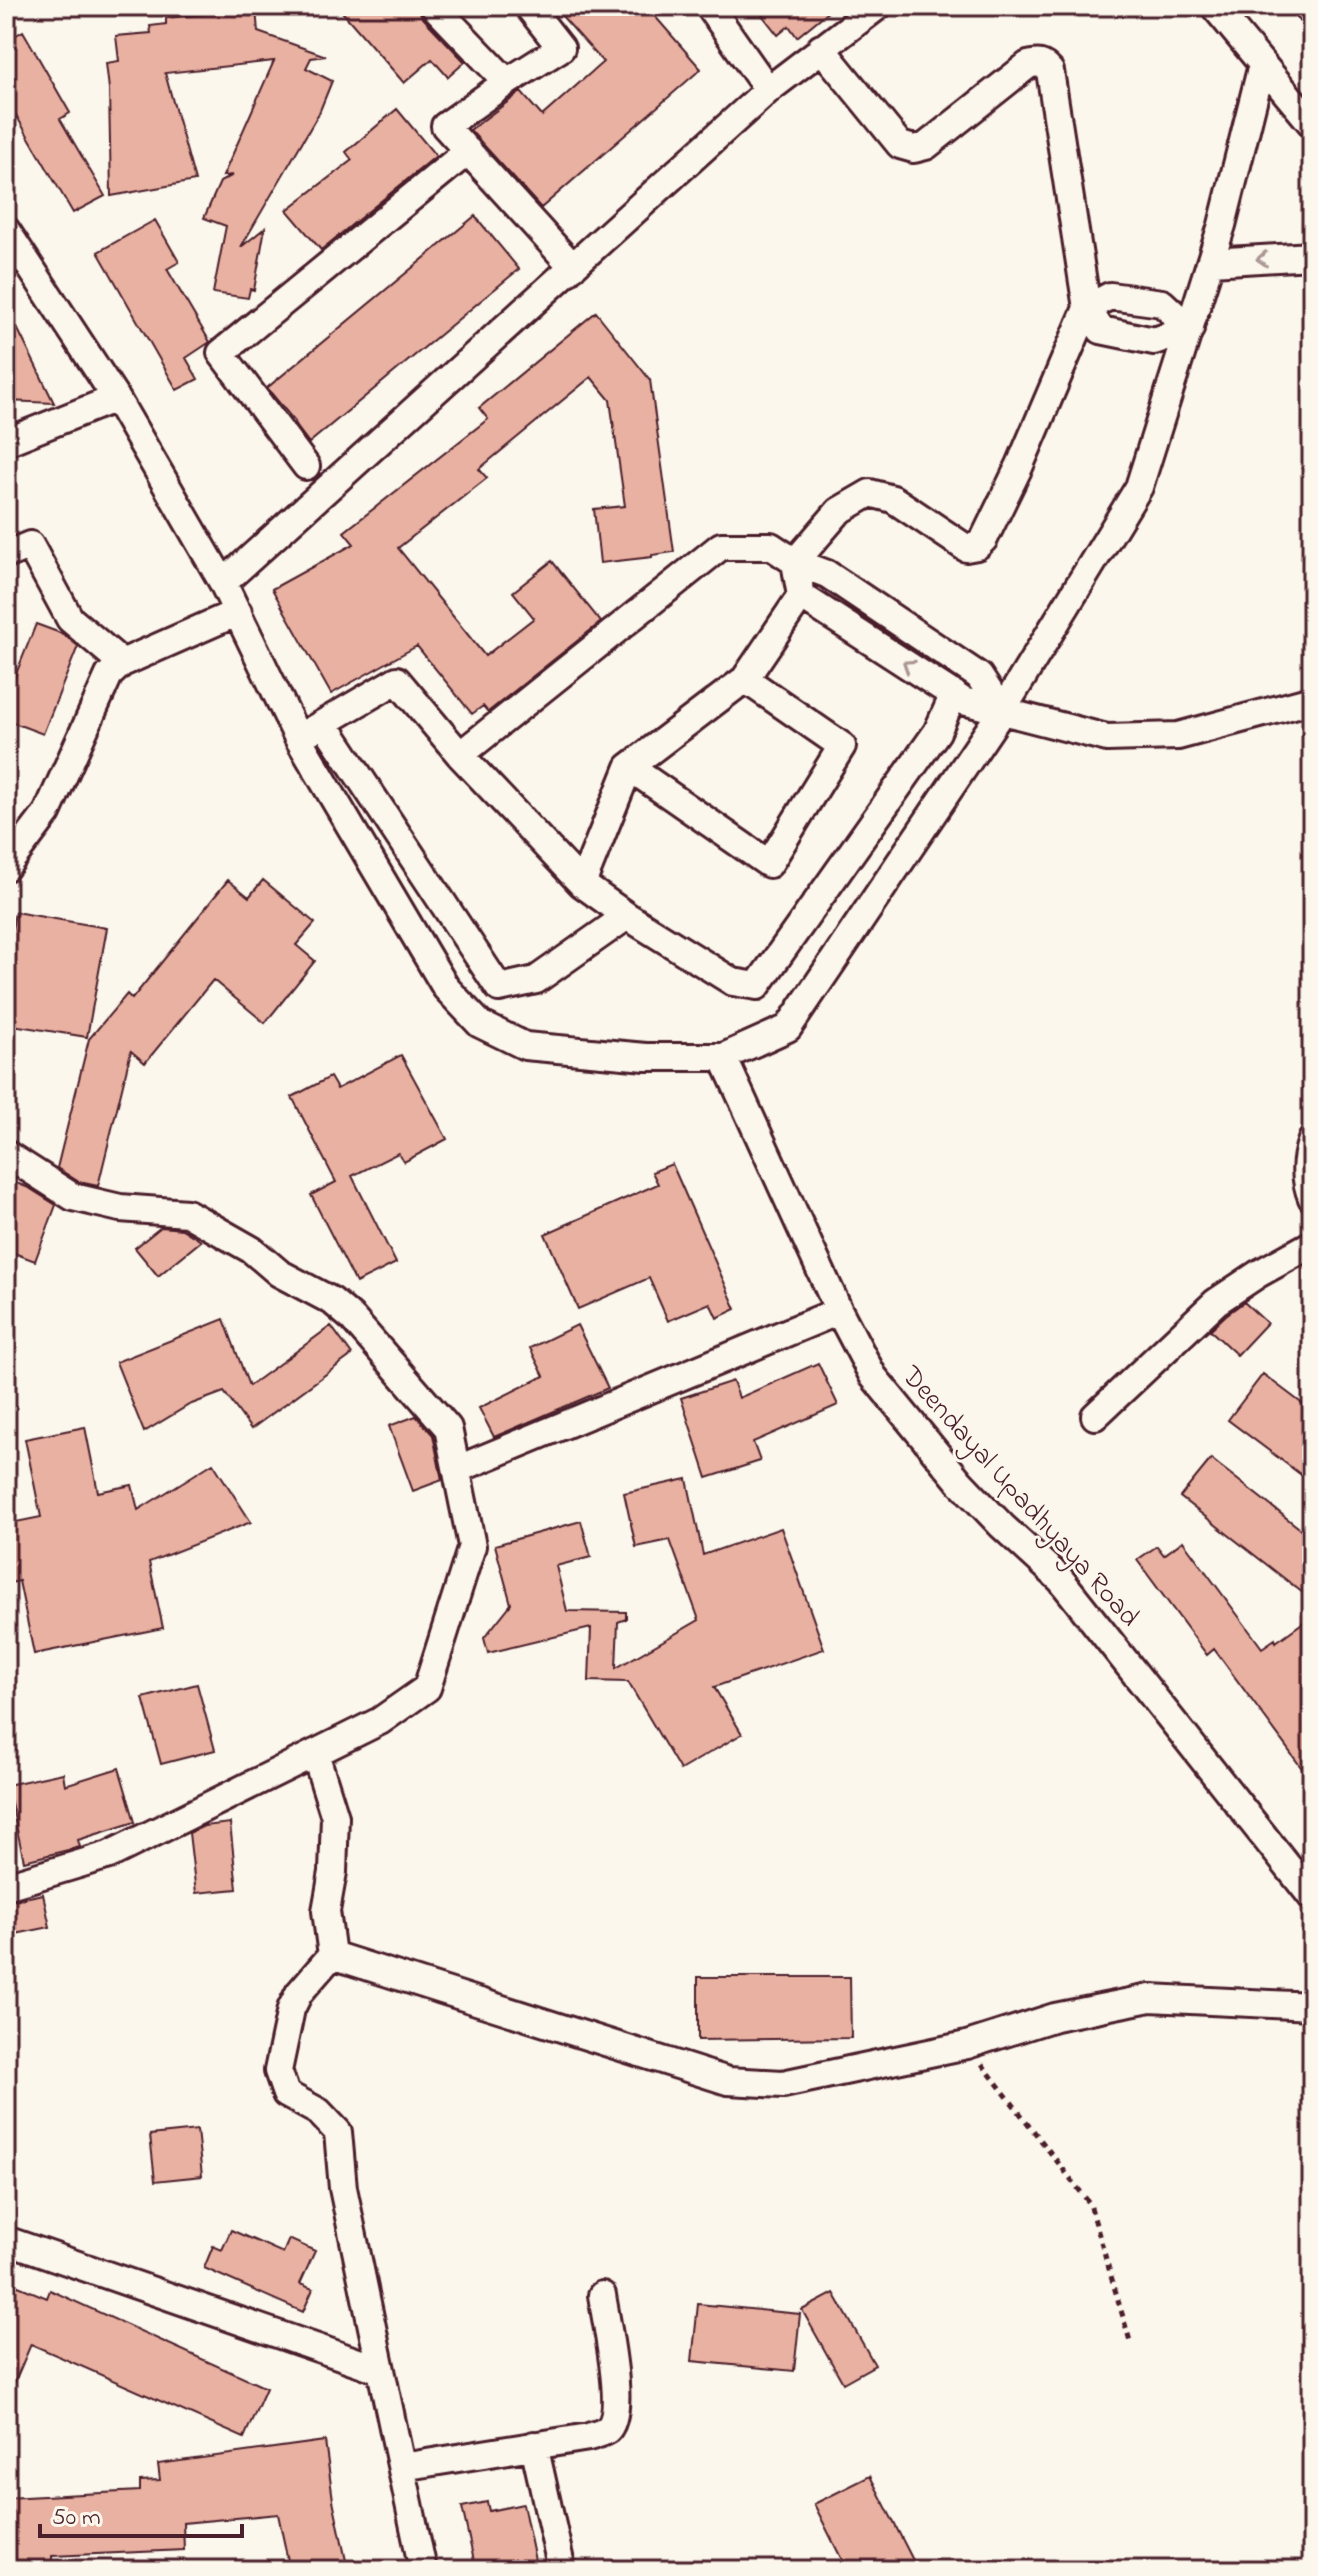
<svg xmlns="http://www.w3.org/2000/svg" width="1318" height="2576" font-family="'Indie Flower',sans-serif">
  <rect width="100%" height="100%" fill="#fbf7ec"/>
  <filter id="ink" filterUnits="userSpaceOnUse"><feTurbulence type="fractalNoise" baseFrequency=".0125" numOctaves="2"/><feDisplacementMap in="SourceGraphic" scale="16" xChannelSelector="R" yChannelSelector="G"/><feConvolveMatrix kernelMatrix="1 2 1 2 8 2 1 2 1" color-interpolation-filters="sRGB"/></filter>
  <g filter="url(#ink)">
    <path fill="#e9b1a1" stroke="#4a1f2b" stroke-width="2" d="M 337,6 L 418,6 L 422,17 L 465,62 L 448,77 L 432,59 L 404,83 Z
      M 553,6 L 646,6 L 701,69 L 541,208 L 470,130 L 521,92 L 542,116 L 603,62 Z
      M 755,6 L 835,6 L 797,37 L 789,26 L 778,35 Z
      M 256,9 L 258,32 L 326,56 L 311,58 L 306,68 L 332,81 L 319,113 L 241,247 L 265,228 L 254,290 L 250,289 L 248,298 L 213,293 L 226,226 L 204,218 L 220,182 L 233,175 L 223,176 L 274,61 L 165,73 L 195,181 L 111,196 L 109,89 L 106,63 L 119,61 L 116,36 L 151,33 L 150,26 L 166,24 L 166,18 Z
      M 23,31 L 70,113 L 60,119 L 105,196 L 73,213 L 6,98 L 6,41 Z
      M 397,109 L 436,156 L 321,250 L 287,210 L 352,160 L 346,152 Z
      M 475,216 L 519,269 L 309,443 L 294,423 L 295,422 L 267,388 Z
      M 155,220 L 179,262 L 167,269 L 210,342 L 186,358 L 198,379 L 177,390 L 98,252 Z
      M 6,305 L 54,403 L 6,401 Z
      M 596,312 L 650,380 L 674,552 L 652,555 L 652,557 L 600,563 L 594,509 L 625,506 L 610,400 L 591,377 L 479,469 L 487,478 L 398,548 L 485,656 L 534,618 L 513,592 L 552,561 L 601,622 L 488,712 L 483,706 L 472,714 L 417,646 L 331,694 L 272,589 L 354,544 L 344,532 L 488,419 L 479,408 Z
      M 36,624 L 63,634 L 78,646 L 43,734 L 6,720 L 6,699 Z
      M 228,880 L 249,897 L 263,880 L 315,923 L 296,945 L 315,961 L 265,1023 L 213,980 L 145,1063 L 131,1051 L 98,1186 L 79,1182 L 57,1168 L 89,1039 L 127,994 L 132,999 Z
      M 15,912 L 107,928 L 87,1037 L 6,1024 L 6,965 Z
      M 401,1055 L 447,1139 L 404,1162 L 398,1153 L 352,1176 L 396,1263 L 356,1283 L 311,1195 L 336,1182 L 292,1097 L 330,1077 L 337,1089 Z
      M 672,1164 L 736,1309 L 717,1318 L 710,1303 L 668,1321 L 649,1278 L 578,1309 L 545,1234 L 658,1184 L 652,1172 Z
      M 6,1179 L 29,1188 L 56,1205 L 35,1261 L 6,1250 Z
      M 161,1227 L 182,1229 L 201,1241 L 158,1276 L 135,1248 Z
      M 1244,1302 L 1267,1323 L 1237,1355 L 1210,1330 L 1226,1315 Z
      M 224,1319 L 249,1386 L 331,1326 L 352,1355 L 251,1429 L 224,1392 L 189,1405 L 144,1432 L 116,1362 Z
      M 577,1325 L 608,1388 L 494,1437 L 479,1408 L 544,1376 L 530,1348 Z
      M 818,1363 L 838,1405 L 753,1442 L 760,1461 L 707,1478 L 681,1398 L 733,1381 L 739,1398 Z
      M 1263,1374 L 1312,1411 L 1312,1483 L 1228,1420 Z
      M 416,1416 L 433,1435 L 442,1480 L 413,1491 L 389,1426 Z
      M 85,1427 L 98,1492 L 132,1485 L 138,1510 L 213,1463 L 251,1522 L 149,1562 L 163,1628 L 34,1654 L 19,1581 L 6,1584 L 6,1524 L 41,1517 L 25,1439 Z
      M 1211,1459 L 1312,1538 L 1312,1600 L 1180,1497 Z
      M 687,1479 L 703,1555 L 781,1528 L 824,1649 L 714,1687 L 742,1734 L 680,1770 L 628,1682 L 589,1681 L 591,1628 L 488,1653 L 484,1638 L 511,1604 L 495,1545 L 581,1521 L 591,1557 L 556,1566 L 567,1611 L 626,1612 L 626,1619 L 618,1622 L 616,1668 L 699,1620 L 670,1540 L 636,1547 L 624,1493 Z
      M 1183,1541 L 1262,1648 L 1275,1639 L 1276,1642 L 1312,1616 L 1312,1782 L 1214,1649 L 1207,1655 L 1137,1560 L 1157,1546 L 1164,1555 Z
      M 197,1684 L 215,1750 L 161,1764 L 143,1698 Z
      M 119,1768 L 135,1822 L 78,1840 L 80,1847 L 24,1861 L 7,1785 L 63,1773 L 65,1785 Z
      M 230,1823 L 237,1889 L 196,1893 L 189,1833 L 204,1826 Z
      M 43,1894 L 50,1927 L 6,1936 L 6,1902 Z
      M 698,1977 L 850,1977 L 851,2038 L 698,2040 Z
      M 197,2130 L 202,2176 L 155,2181 L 150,2135 Z
      M 231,2230 L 283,2253 L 289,2239 L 315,2251 L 300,2284 L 313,2289 L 303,2312 L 204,2268 L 213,2246 L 222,2250 Z
      M 6,2281 L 47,2298 L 50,2290 L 266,2388 L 244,2438 L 31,2344 L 6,2402 Z
      M 834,2293 L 875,2365 L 843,2383 L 802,2310 Z
      M 698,2304 L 800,2314 L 794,2371 L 692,2361 Z
      M 325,2441 L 333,2500 L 348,2570 L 290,2570 L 278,2514 L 183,2523 L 184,2550 L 52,2556 L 52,2565 L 6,2567 L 6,2498 L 140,2491 L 140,2481 L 160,2480 L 158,2464 Z
      M 870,2476 L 918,2570 L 847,2570 L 814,2504 Z
      M 487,2502 L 489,2511 L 523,2504 L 537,2570 L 476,2570 L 462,2507 Z"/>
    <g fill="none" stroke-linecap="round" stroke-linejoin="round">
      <defs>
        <path id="minor" d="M 434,6 L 507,82 L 445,126 L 573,267
          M 709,6 L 768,90
          M 1214,6 L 1312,124
          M 1306,6 L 1312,13
          M 821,48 L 900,145 L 914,149 L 926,146 L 1028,65 C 1039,62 1043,63 1050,71 L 1087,308 L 1020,465 L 984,539 L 977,546 L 966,548 L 893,499 L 870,493 L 839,511 L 795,562 L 801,596 L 963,701 L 1107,738 L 1178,736 L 1312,700
          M 507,82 L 561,48 L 528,6
          M 6,230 L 116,398 L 223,583 L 298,738 L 446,988 L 480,1024 L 525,1046 L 646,1057 L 723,1057 L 788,1028 L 1002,711 L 1139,487 L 1222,225 L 1262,65
          M 1211,262 L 1312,256
          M 1110,296 L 1162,303 L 1190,329 L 1154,341 L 1101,330 L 1087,308 Z
          M 6,442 L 116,398
          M 306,466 L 221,353 L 468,151
          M 6,555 L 30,545 L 70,619 L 122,663
          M 223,583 L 768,90 L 878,6
          M 745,679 L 801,596
          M 324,723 L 499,988 L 536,980 L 627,916
          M 298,738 L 397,680 L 460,755 L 582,884 L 627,916 L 733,982 L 757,986 L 937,732 L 954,694
          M 460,755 L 721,546 L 771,546 L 795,562 L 827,574 L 979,676 L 1002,711
          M 6,867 L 47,813 L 109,675 L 122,663 L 238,612
          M 582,884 L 629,767 L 745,679 L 842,746 L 769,864 L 629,767
          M 723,1057 L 839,1311 L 873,1376 L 960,1482 L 1002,1526 L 1061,1580 L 1312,1897
          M 1312,1140 C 1305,1159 1304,1179 1312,1198
          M 6,1154 L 73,1197 L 120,1208 L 187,1213 L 252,1250 L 279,1273 L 332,1301 L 353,1319 L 448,1428 L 472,1546 L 427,1688 L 380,1721 L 109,1855 L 6,1886
          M 1095,1416 L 1216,1302 L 1258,1274 L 1312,1244
          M 458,1469 L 839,1311
          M 315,1753 L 335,1817 L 333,1872 L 326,1911 L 332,1955 L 299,1993 L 291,2009 L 278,2071 L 286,2094 L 319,2112 L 338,2132 L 343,2188 L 381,2370
          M 332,1955 L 728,2081 L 783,2084 L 967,2045 L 1055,2017 L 1150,1998 L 1312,2006
          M 6,2240 L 381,2370 L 423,2570
          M 534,2445 L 562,2570
          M 402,2467 L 589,2437 C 594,2435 603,2433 607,2430 C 627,2413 606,2322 602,2295"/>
      </defs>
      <use href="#minor" stroke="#4a1f2b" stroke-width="32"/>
      <path stroke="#4a1f2b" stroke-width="5" stroke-dasharray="6 6" stroke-linecap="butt" d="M 982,2064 L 1090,2204 L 1130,2341"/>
      <use href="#minor" stroke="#fbf7ec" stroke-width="26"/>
    </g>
    <defs><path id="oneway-chevron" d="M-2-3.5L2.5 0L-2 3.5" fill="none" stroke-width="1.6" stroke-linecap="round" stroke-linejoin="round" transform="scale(2)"/></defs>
    <g stroke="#ab9695">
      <use href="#oneway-chevron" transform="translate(1262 259) rotate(177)"/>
      <use href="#oneway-chevron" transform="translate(908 665) rotate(-147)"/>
    </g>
  </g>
  <g text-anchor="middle" stroke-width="6" stroke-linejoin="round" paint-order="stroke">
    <g font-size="28" fill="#4a1f2b" stroke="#fbf7ec">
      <text transform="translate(1022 1495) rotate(48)" y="10">Deendayal Upadhyaya Road</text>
    </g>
  </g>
  <rect width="1318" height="2576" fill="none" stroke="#fbf7ec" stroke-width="32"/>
  <rect x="16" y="16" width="1286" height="2544" fill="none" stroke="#4a1f2b" stroke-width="3" filter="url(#ink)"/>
  <path d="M40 2524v12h202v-12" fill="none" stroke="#4a1f2b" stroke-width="4"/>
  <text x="52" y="2524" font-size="24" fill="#4a1f2b" stroke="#fbf7ec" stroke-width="6" paint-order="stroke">50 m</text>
</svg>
